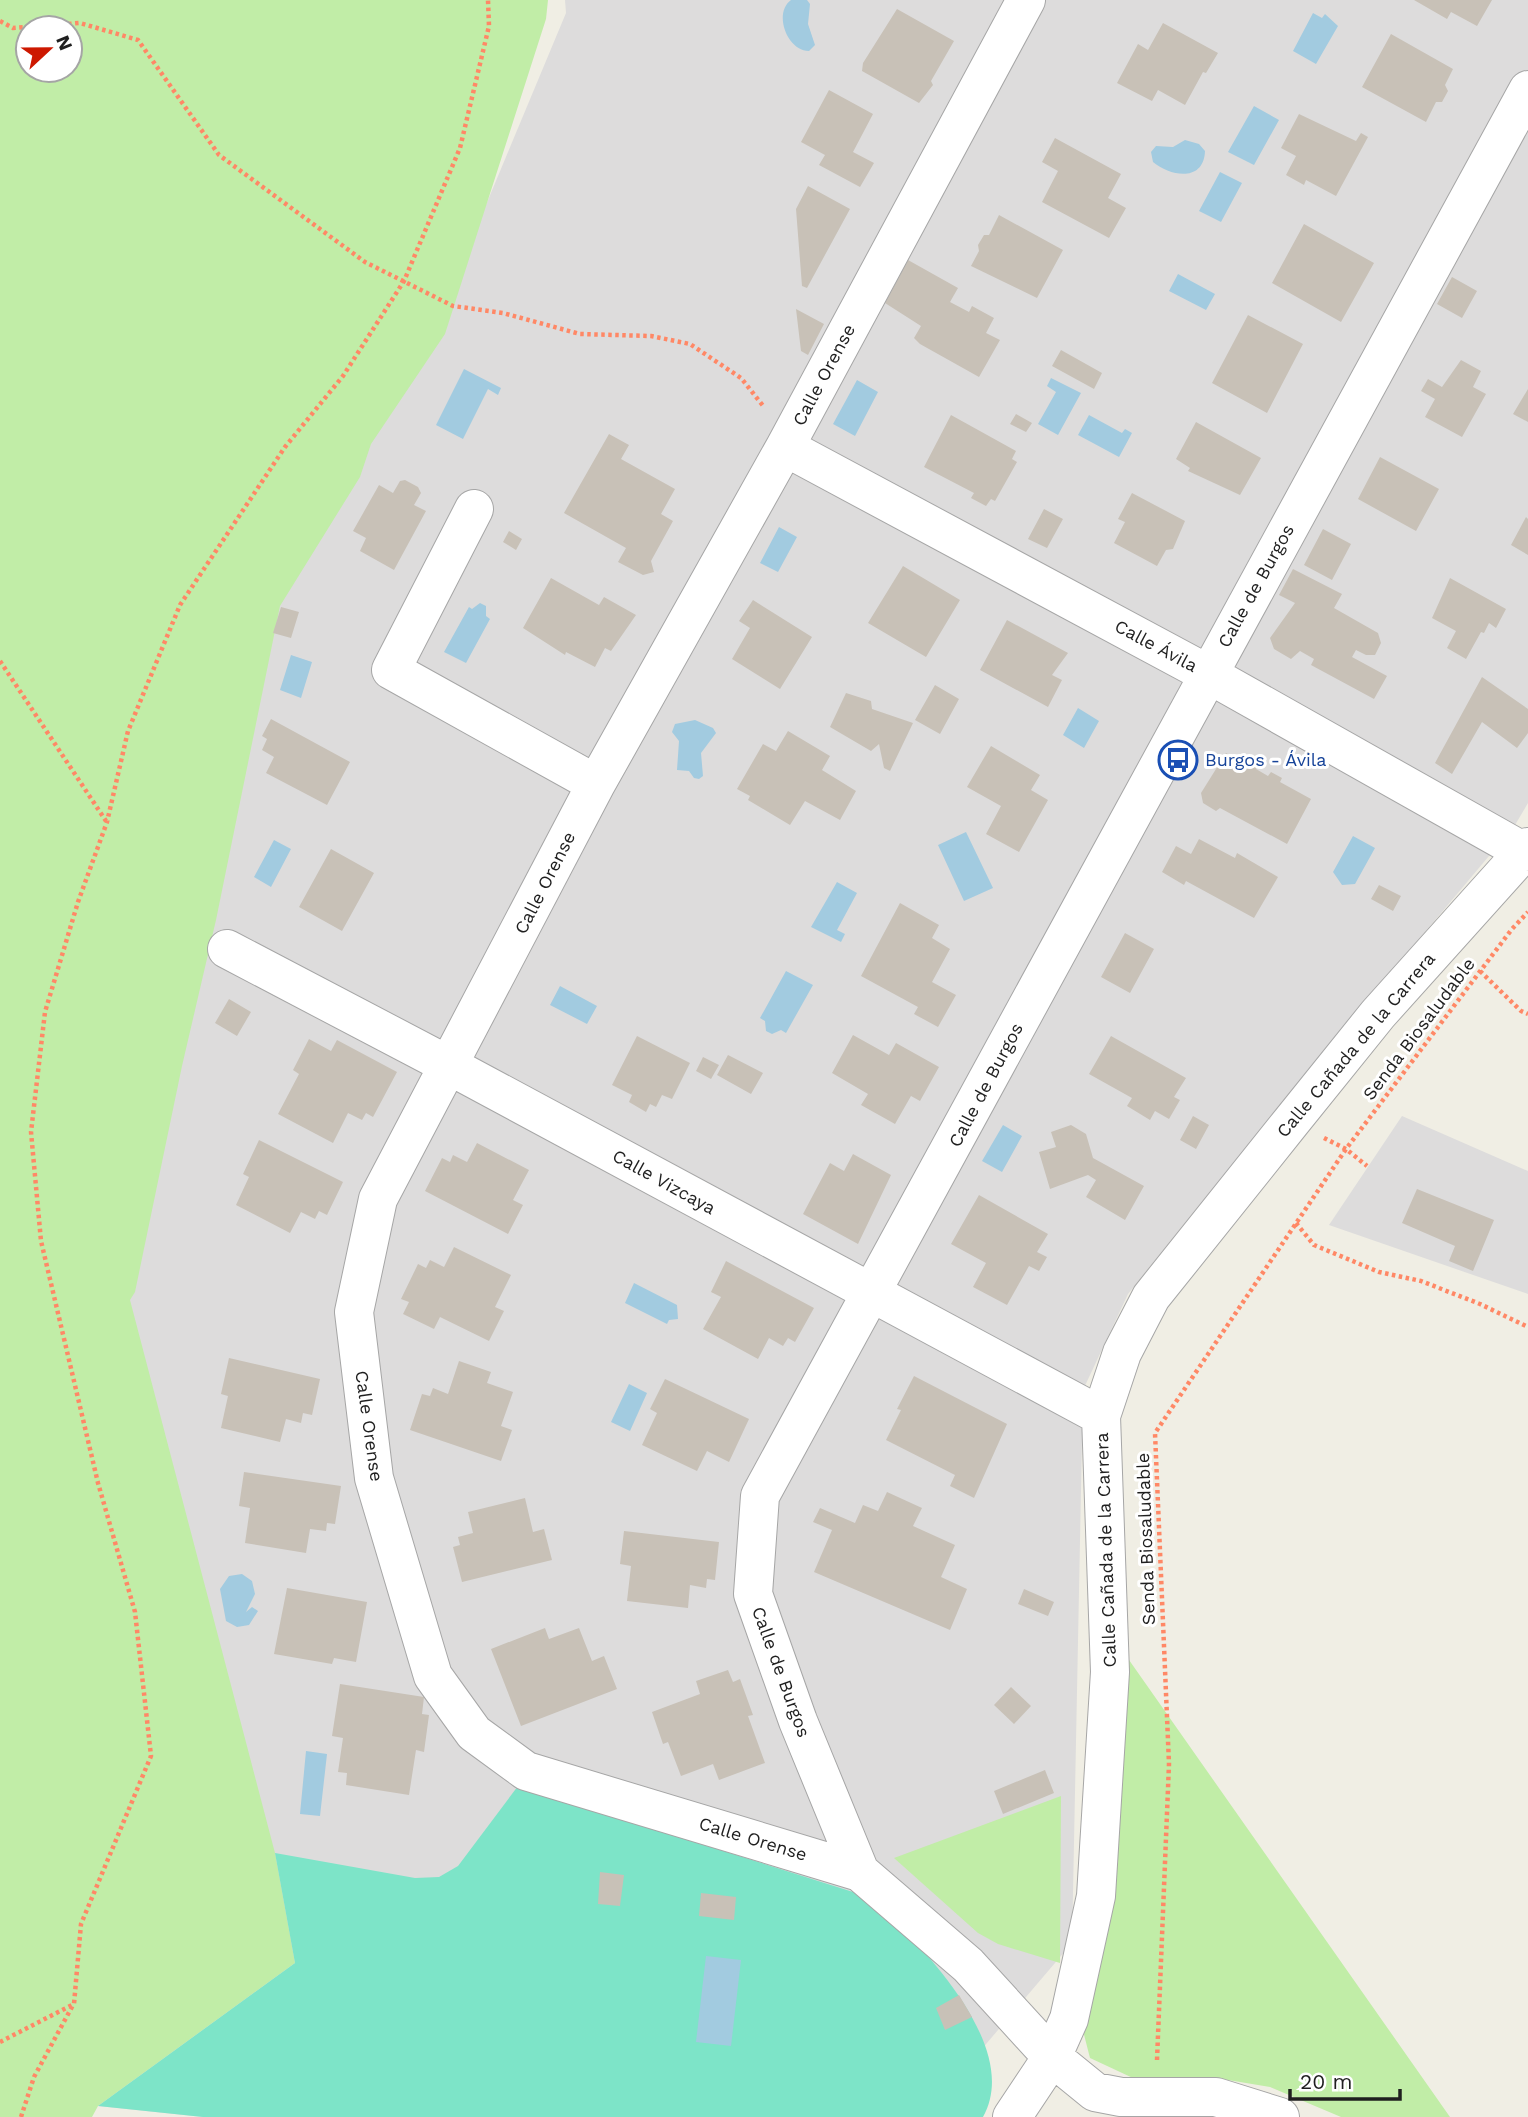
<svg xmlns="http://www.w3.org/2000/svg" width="1528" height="2117" font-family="'Work Sans',sans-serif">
  <rect width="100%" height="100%" fill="#f0eee4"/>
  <path fill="#dddcdc" d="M 565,0 L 1528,0 L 1528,803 L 1515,825 L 1284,1100 L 1128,1294 L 1083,1390 L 1072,1943 L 924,2117 L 203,2117 L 98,2106 L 295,1963 L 112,1293 L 172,759 L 448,296 L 566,13 Z
    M 1402,1116 L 1528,1171 L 1528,1294 L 1329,1225 Z"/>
  <path fill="#c1eda7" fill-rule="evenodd" d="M 0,0 L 548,0 L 546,19 L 445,334 L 371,444 L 360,477 L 280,606 L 216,920 L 182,1066 L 135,1292 L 130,1300 L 275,1853 L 295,1963 L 98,2106 L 92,2117 L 0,2117 ZM 28,28 L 70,28 L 70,70 L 28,70 Z
    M 1115,1640 L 1450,2117 L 1341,2117 L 1270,2087 L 1210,2077 L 1135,2079 L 1090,2058 L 1079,2015 Z
    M 1061,1796 L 1060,1963 L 998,1944 L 978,1933 L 894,1858 Z"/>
  <path fill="#7de4c8" d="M 518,1786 L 853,1892 C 868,1903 887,1913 901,1927 C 942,1969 1018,2055 983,2117 L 203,2117 L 98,2106 L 295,1963 L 275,1853 L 415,1878 L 439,1877 L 458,1866 Z"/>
  <path fill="#a2cbe0" d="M 791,0 L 807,0 L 810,4 L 808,24 L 815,45 L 809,51 C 787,51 773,13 791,0 Z
    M 1313,13 L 1322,18 L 1325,14 L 1338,26 L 1316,64 L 1293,51 Z
    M 1254,106 L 1279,120 L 1254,165 L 1228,152 Z
    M 1185,140 L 1199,144 L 1205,151 C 1204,182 1171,177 1153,162 L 1151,152 L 1156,146 L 1173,147 Z
    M 1220,172 L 1242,183 L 1221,222 L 1199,211 Z
    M 1178,274 L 1215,294 L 1206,310 L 1169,291 Z
    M 464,369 L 501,388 L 498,395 L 488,389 L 463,439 L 436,425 Z
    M 1051,378 L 1081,393 L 1058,435 L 1038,424 L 1056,392 L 1047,386 Z
    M 857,380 L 878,392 L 855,436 L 833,424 Z
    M 1089,415 L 1122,433 L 1125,429 L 1132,433 L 1119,457 L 1078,435 Z
    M 779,527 L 797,537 L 778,572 L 760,563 Z
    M 480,603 L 486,606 L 486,616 L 490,619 L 466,663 L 444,652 L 469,607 L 472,609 Z
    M 291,655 L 312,662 L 301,698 L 280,690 Z
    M 1078,708 L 1099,721 L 1084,748 L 1063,735 Z
    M 695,720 L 713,728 L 716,733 L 701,753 L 703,776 L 699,779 L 694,778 L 689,771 L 677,770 L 679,741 L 672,732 L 675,724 Z
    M 966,832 L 993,888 L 964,901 L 938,845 Z
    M 1353,836 L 1375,848 L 1355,884 L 1342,885 L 1333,872 Z
    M 274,840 L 291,849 L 271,887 L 254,877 Z
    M 837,882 L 857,893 L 837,930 L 845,934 L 841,942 L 811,927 Z
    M 786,971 L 813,985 L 786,1033 L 781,1030 L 772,1034 L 766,1031 L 765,1021 L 760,1018 Z
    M 560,986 L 597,1006 L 587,1024 L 550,1005 Z
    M 1003,1125 L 1022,1136 L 1002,1172 L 982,1161 Z
    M 634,1283 L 677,1305 L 678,1319 L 669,1320 L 667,1324 L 625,1303 Z
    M 629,1384 L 647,1393 L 630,1431 L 611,1422 Z
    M 242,1574 L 252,1581 L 255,1594 L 246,1612 L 252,1607 L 258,1611 L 249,1625 L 237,1627 L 226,1621 L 220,1589 L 229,1576 Z
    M 306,1751 L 327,1754 L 320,1816 L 300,1814 Z
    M 706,1956 L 741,1960 L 731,2046 L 696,2042 Z"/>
  <path fill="#c8c1b7" d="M 1414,0 L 1492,0 L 1477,26 L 1451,12 L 1447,19 Z
    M 897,9 L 954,41 L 931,81 L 933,85 L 919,103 L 862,71 L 863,63 Z
    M 1163,23 L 1218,53 L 1206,73 L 1203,72 L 1185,105 L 1158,90 L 1152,101 L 1117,83 L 1138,44 L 1148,50 Z
    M 1391,34 L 1453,69 L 1445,85 L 1448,91 L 1442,102 L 1436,102 L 1426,122 L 1362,87 Z
    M 829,90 L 873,114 L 853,152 L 874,163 L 860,187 L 819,165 L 825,155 L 801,142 Z
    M 1299,114 L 1356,141 L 1361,133 L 1368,137 L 1336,196 L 1306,180 L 1304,185 L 1286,175 L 1296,156 L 1281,148 Z
    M 1055,138 L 1121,174 L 1108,198 L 1126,208 L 1109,238 L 1042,202 L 1058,171 L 1042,162 Z
    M 808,186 L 850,209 L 807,288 L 802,286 L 796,209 Z
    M 999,215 L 1063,250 L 1037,298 L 971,266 L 979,251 L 978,245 L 984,235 L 989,235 Z
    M 1304,224 L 1374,263 L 1341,322 L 1272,283 Z
    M 908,260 L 958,288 L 950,302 L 969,312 L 972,306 L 994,318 L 986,333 L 1000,340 L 979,377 L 920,344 L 914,338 L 921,326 L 885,303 Z
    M 1452,277 L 1477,291 L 1462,318 L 1437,304 Z
    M 796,309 L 824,324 L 808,355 L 801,351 Z
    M 1248,315 L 1303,344 L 1267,413 L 1212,383 Z
    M 1061,350 L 1102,373 L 1094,389 L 1052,366 Z
    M 1461,360 L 1481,371 L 1473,387 L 1486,394 L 1462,437 L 1425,417 L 1435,399 L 1421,391 L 1428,379 L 1442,387 Z
    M 1528,389 L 1528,422 L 1513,414 Z
    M 1016,414 L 1032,423 L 1026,432 L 1010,424 Z
    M 951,415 L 1016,451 L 1012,459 L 1017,462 L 995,501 L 991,499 L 986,506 L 971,498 L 974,493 L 924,467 Z
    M 1196,422 L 1261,458 L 1240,495 L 1188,471 L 1190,468 L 1176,459 Z
    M 609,434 L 629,445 L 621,459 L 675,489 L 661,514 L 673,521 L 651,561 L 654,572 L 643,575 L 618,562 L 626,548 L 564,513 Z
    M 1380,457 L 1439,489 L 1416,531 L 1358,499 Z
    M 405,480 L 418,487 L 421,493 L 414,505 L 426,511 L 394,570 L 360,551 L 366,538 L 353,531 L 379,485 L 393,493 L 400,481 Z
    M 1132,493 L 1185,521 L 1173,549 L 1166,550 L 1157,566 L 1114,543 L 1125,522 L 1118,519 Z
    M 1044,509 L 1063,519 L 1047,548 L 1028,539 Z
    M 1526,517 L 1528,519 L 1528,555 L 1511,545 Z
    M 1323,529 L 1351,544 L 1332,580 L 1304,565 Z
    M 509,531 L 522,539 L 516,550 L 503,542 Z
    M 903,566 L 960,600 L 926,657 L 868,623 Z
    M 1293,569 L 1342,594 L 1334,608 L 1378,633 L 1381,643 L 1375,655 L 1366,655 L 1356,650 L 1352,657 L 1387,676 L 1374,699 L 1311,665 L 1314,659 L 1300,651 L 1291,659 L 1274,649 L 1270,638 L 1295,603 L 1279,595 Z
    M 551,578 L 599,605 L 604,597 L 636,615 L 611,651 L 605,648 L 595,667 L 566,652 L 565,655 L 523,628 Z
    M 1450,578 L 1506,609 L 1496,628 L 1489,623 L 1484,633 L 1481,632 L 1466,659 L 1447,648 L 1456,631 L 1432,618 Z
    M 753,600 L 812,637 L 780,689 L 732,659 L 750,628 L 739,621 Z
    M 281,607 L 299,612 L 291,638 L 273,633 Z
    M 1007,620 L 1068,653 L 1052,675 L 1062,680 L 1048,707 L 980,670 Z
    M 1482,677 L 1528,709 L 1528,733 L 1517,748 L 1482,722 L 1452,774 L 1435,763 Z
    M 935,685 L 959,699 L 940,734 L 915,720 Z
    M 846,693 L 871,701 L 872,709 L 913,723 L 890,771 L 884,768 L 879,744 L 871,751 L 830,727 Z
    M 271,719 L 350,762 L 327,805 L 266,773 L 274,757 L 262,750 L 267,739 L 262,736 Z
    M 788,731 L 830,756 L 822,770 L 856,791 L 840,820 L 805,801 L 790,825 L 748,800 L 750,796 L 737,789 L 763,744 L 776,751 Z
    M 991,746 L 1040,775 L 1031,790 L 1048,800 L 1019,852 L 986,834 L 1001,806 L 967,787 Z
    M 1226,753 L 1244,763 L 1246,759 L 1258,765 L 1256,769 L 1268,776 L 1271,772 L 1282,778 L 1280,782 L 1311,799 L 1287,844 L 1220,808 L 1216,811 L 1203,803 L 1201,793 Z
    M 1199,839 L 1235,858 L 1237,853 L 1278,877 L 1254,918 L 1186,881 L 1184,885 L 1162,872 L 1176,846 L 1191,854 Z
    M 331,849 L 374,873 L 342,931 L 299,907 Z
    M 1379,885 L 1401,896 L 1393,911 L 1371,899 Z
    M 900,903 L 939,925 L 932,938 L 950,949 L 932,982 L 956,995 L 938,1027 L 914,1014 L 918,1007 L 861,976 Z
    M 1125,933 L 1154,949 L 1130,993 L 1101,977 Z
    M 229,999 L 251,1012 L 237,1036 L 215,1023 Z
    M 853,1035 L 889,1055 L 896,1043 L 939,1067 L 920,1101 L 911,1096 L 895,1124 L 861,1105 L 868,1094 L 832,1073 Z
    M 637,1036 L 690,1063 L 672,1099 L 662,1095 L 656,1107 L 650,1104 L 646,1112 L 629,1102 L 632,1095 L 612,1085 Z
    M 1111,1036 L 1186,1078 L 1174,1097 L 1180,1100 L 1169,1119 L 1155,1111 L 1150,1120 L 1127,1106 L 1132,1098 L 1089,1074 Z
    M 309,1039 L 331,1051 L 337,1040 L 397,1072 L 373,1117 L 366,1113 L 362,1120 L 348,1113 L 333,1143 L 278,1114 L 299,1074 L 293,1070 Z
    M 728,1055 L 763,1073 L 751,1094 L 717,1075 Z
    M 703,1057 L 719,1065 L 711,1079 L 696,1071 Z
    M 1193,1116 L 1209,1125 L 1196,1149 L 1180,1140 Z
    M 1071,1125 L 1086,1134 L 1093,1158 L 1144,1186 L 1125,1220 L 1086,1197 L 1096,1180 L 1088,1175 L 1050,1189 L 1039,1152 L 1056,1147 L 1051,1132 Z
    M 259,1140 L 343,1182 L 327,1215 L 319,1211 L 315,1219 L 301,1212 L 290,1233 L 236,1205 L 249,1177 L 243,1174 Z
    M 477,1143 L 529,1170 L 513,1200 L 523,1205 L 508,1234 L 425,1191 L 442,1158 L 450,1162 L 453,1155 L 467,1162 Z
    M 853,1154 L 891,1175 L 858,1244 L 803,1214 L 830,1163 L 844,1171 Z
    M 1417,1189 L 1494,1220 L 1473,1271 L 1449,1261 L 1455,1246 L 1402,1223 Z
    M 979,1195 L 1048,1234 L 1037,1252 L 1047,1257 L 1039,1271 L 1029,1266 L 1007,1305 L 973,1287 L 986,1263 L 951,1244 Z
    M 454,1247 L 511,1275 L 495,1307 L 504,1311 L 489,1341 L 440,1317 L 434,1329 L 403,1314 L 409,1302 L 401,1299 L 418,1264 L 426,1268 L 430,1260 L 444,1267 Z
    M 726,1261 L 814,1308 L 795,1342 L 788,1338 L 783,1346 L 769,1338 L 758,1359 L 703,1329 L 721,1297 L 711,1292 Z
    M 229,1358 L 320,1379 L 312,1415 L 303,1413 L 301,1423 L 286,1419 L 280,1442 L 221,1428 L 228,1396 L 221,1394 Z
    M 459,1361 L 491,1372 L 487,1383 L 513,1392 L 501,1426 L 512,1430 L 501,1461 L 410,1430 L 422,1394 L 430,1396 L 433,1388 L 448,1394 Z
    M 914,1376 L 1007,1424 L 974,1498 L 950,1486 L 955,1475 L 886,1440 L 901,1410 L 897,1409 Z
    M 665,1379 L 749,1419 L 729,1462 L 707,1451 L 697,1471 L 642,1445 L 657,1413 L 650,1409 Z
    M 244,1472 L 341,1486 L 335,1524 L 327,1523 L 326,1531 L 310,1529 L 306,1553 L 245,1543 L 250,1508 L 239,1506 Z
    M 887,1492 L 922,1508 L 913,1526 L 955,1545 L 941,1577 L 967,1589 L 950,1630 L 814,1572 L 832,1530 L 813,1522 L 820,1508 L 855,1523 L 863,1505 L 878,1511 Z
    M 525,1498 L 533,1532 L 544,1529 L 552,1560 L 462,1582 L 453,1547 L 460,1545 L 458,1537 L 473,1533 L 468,1512 Z
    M 624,1531 L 719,1542 L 715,1580 L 707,1579 L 706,1588 L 690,1585 L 688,1608 L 627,1601 L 631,1566 L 620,1564 Z
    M 287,1588 L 367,1602 L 356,1662 L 334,1658 L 332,1664 L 274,1654 Z
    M 1024,1589 L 1054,1602 L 1048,1616 L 1018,1604 Z
    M 545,1628 L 549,1639 L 579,1628 L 592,1661 L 604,1656 L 617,1689 L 521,1726 L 491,1649 Z
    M 728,1670 L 733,1682 L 740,1679 L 753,1715 L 748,1716 L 765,1763 L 719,1780 L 713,1764 L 681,1776 L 668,1742 L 663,1744 L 652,1712 L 700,1694 L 696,1681 Z
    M 340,1684 L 424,1697 L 422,1714 L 429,1715 L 424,1752 L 416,1750 L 409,1795 L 346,1785 L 347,1773 L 338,1772 L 343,1738 L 332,1736 Z
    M 1011,1687 L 1031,1706 L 1014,1724 L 994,1705 Z
    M 1045,1770 L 1054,1793 L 1003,1814 L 994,1791 Z
    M 600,1872 L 624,1875 L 620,1906 L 598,1904 Z
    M 701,1893 L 736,1897 L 734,1920 L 699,1916 Z
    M 959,1995 L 972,2017 L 945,2030 L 936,2008 Z"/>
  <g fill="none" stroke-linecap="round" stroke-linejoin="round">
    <defs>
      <path id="street" d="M 785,447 L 1208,674 L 1524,852
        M 474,509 L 391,670 L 596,784
        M 227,949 L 450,1066 L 1101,1416
        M 860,1872 L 526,1771 L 474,1733 L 433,1676 L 374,1478 L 354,1312 L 378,1199 L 596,784 L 785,447 L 1026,0
        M 1012,2117 L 1052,2057 L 1069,2019 L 1096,1896 L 1110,1672 L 1101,1416 L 1122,1353 L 1151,1297 L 1291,1122 L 1378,1014 L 1528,847
        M 1280,2117 L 1216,2097 L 1121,2097 L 1095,2092 L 1052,2057 L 968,1965 L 860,1872 L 798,1721 L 753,1594 L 760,1496 L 1528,90"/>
    </defs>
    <use href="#street" stroke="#a6a6a6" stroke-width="40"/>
    <path stroke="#f86" stroke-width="4.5" stroke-dasharray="3.5 3.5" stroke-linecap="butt" d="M 0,21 L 13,28 L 80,23 L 138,40 L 219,155 L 365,262 L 453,306 L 503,313 L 580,334 L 651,336 L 690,344 L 741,378 L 764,407
      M 0,661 L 106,821
      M 1480,971 L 1521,1011 L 1528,1014
      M 1324,1138 L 1346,1149 L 1367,1166
      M 1296,1223 L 1314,1245 L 1379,1272 L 1421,1281 L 1480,1304 L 1528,1327
      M 0,2042 L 74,2004 L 81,1924 L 151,1756 L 135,1612 L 98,1483 L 41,1241 L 31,1132 L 45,1012 L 78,902 L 107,822 L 128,731 L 180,605 L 285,447 L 343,376 L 404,281 L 460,148 L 489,26 L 488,0
      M 1157,2060 L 1169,1764 L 1155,1433 L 1346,1149 L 1512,929 L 1528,912
      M 21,2117 L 34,2077 L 73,2005"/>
    <use href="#street" stroke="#fff" stroke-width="38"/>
  </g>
  <defs>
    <symbol id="bus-ring" viewBox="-11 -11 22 22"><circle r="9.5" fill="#fff" stroke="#1a4fb4" stroke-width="1.5"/><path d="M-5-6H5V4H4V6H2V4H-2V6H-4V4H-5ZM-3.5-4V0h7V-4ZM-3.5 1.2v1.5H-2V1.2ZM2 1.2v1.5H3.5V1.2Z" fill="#1a4fb4"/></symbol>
  </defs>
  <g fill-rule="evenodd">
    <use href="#bus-ring" x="1156" y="738" width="44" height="44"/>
  </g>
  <g text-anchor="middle" stroke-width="6" stroke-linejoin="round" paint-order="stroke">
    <g font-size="18" fill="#1f1f1f" stroke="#fff">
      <text transform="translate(824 375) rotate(-62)" y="6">Calle Orense</text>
      <text transform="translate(1256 586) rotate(-61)" y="6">Calle de Burgos</text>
      <text transform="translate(1156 646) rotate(28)" y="6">Calle Ávila</text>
      <text transform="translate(545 883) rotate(-63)" y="6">Calle Orense</text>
      <text transform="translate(1419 1029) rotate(-53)" y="6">Senda Biosaludable</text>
      <text transform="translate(1356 1045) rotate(-50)" y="6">Calle Cañada de la Carrera</text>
      <text transform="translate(986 1085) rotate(-62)" y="6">Calle de Burgos</text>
      <text transform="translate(664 1182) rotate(29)" y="6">Calle Vizcaya</text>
      <text transform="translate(369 1426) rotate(82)" y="6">Calle Orense</text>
      <text transform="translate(1146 1539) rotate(-92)" y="6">Senda Biosaludable</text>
      <text transform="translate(1106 1550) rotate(-92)" y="6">Calle Cañada de la Carrera</text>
      <text transform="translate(781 1672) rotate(70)" y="6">Calle de Burgos</text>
      <text transform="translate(753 1839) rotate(17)" y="6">Calle Orense</text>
    </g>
    <g font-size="18" fill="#164399" stroke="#fff" text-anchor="start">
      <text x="1205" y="766">Burgos - Ávila</text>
    </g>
  </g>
  <g transform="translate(49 49) rotate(68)"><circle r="33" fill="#ffffff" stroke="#a5a5a5" stroke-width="2"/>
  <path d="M0-5L12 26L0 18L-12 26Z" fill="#cd1800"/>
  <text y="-10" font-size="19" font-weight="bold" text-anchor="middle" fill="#1f1f1f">N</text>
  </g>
  <path d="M1290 2089v10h110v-10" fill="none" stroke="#1f1f1f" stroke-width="3.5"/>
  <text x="1300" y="2089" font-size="21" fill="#1f1f1f" stroke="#ffffff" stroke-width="5" paint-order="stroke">20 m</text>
</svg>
